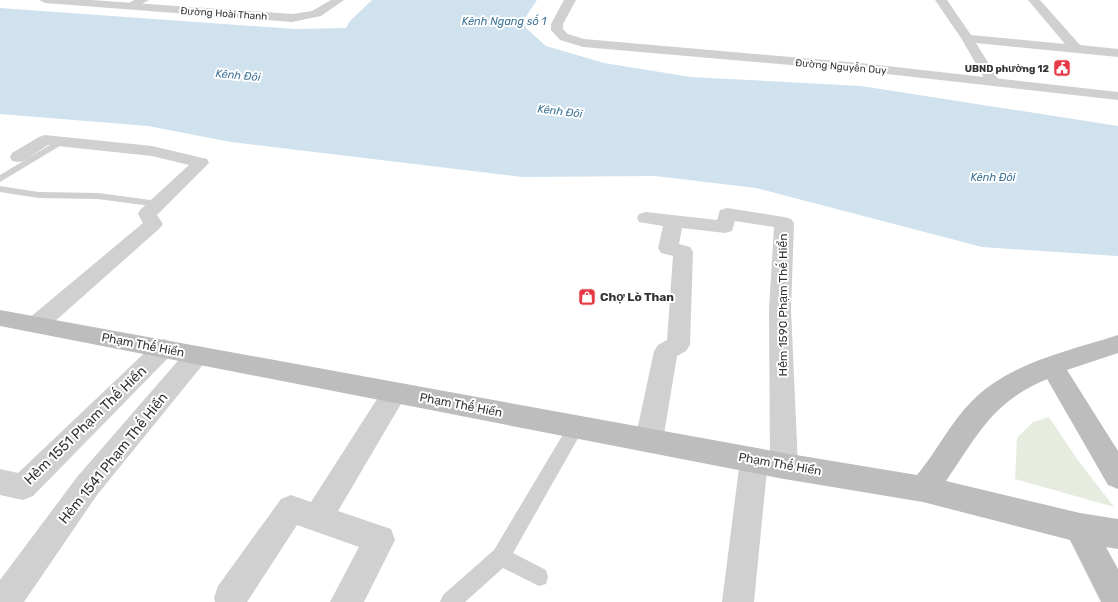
<svg xmlns="http://www.w3.org/2000/svg" width="1118" height="602" font-family="Rubik,sans-serif">
  <rect width="100%" height="100%" fill="#fff"/>
  <path fill="#e6ecdf" d="M 1049,417 L 1077,459 L 1114,507 L 1015,479 L 1017,438 L 1033,422 Z"/>
  <path fill="#cfe2ee" d="M 372,0 L 537,0 L 525,18 L 526,28 L 546,46 L 604,63 L 691,77 L 861,86 L 1118,126 L 1118,256 L 982,247 L 756,188 L 655,176 L 523,177 L 231,142 L 148,126 L 0,114 L 0,8 L 296,29 L 346,28 L 350,21 Z"/>
  <g fill="none" stroke-linecap="round" stroke-linejoin="round">
    <path fill="#d0d0d0" fill-rule="evenodd" d="M 60,139 L 65,142 L 63,144 L 0,182 L 0,175 Z
      M 0,186 L 39,192 L 98,193 L 158,201 L 163,204 L 158,207 L 98,199 L 39,198 L 0,192 Z
      M 577,419 L 583,421 L 585,426 L 513,553 L 546,570 L 548,577 L 546,584 L 539,586 L 503,568 L 465,602 L 440,602 L 443,595 L 494,550 L 571,421 Z"/>
    <path fill="#d0d0d0" fill-rule="evenodd" d="M 134,0 L 149,0 L 133,9 L 125,9 L 123,7 Z
      M 935,0 L 947,0 L 971,35 L 1065,44 L 1028,0 L 1040,0 L 1080,45 L 1118,49 L 1118,57 L 976,43 L 1000,82 L 998,85 L 988,85 L 961,38 Z
      M 45,135 L 152,146 L 207,159 L 209,163 L 157,215 L 163,224 L 160,228 L 44,331 L 36,333 L 28,331 L 25,325 L 28,319 L 143,223 L 138,214 L 140,210 L 189,165 L 152,156 L 48,145 L 24,161 L 18,162 L 12,161 L 10,157 L 12,153 L 39,137 Z
      M 727,208 L 784,217 L 791,219 L 794,223 L 791,309 L 798,466 L 794,475 L 784,479 L 774,475 L 770,466 L 769,309 L 774,227 L 735,221 L 732,231 L 725,233 L 682,228 L 679,244 L 690,247 L 693,252 L 690,345 L 686,351 L 677,356 L 663,440 L 659,448 L 649,452 L 639,448 L 635,440 L 654,351 L 658,345 L 667,340 L 673,256 L 661,253 L 658,248 L 663,226 L 639,222 L 637,218 L 639,214 L 646,212 L 717,220 L 720,210 Z
      M 164,339 L 172,342 L 176,348 L 172,354 L 33,496 L 23,500 L 0,495 L 0,469 L 18,473 L 156,342 Z
      M 197,346 L 205,348 L 209,355 L 205,362 L 97,495 L 24,602 L 0,602 L 0,580 L 77,477 L 189,348 Z
      M 395,382 L 404,385 L 408,392 L 338,511 L 391,529 L 395,540 L 364,602 L 330,602 L 359,547 L 297,525 L 247,602 L 215,602 L 214,598 L 218,586 L 281,499 L 291,495 L 311,502 L 386,385 Z
      M 754,448 L 764,451 L 768,460 L 754,602 L 722,602 L 740,460 L 744,451 Z"/>
    <path fill="#d0d0d0" fill-rule="evenodd" d="M 39,0 L 91,0 L 292,14 L 312,11 L 331,0 L 344,0 L 321,16 L 292,22 L 45,3 Z
      M 564,0 L 576,0 L 563,24 L 563,29 L 568,34 L 584,39 L 860,63 L 1118,92 L 1118,100 L 860,71 L 583,47 L 560,40 L 551,30 L 551,24 Z"/>
    <path fill="#bdbdbd" fill-rule="evenodd" d="M 0,310 L 784,453 L 917,475 C 937,451 950,423 972,401 C 1009,363 1068,351 1118,335 L 1118,353 L 1067,370 L 1118,451 L 1118,489 L 1108,485 L 1047,379 C 992,402 978,435 946,481 L 1080,513 L 1118,519 L 1118,549 L 1106,547 L 1118,569 L 1118,602 L 1101,602 L 1070,540 L 923,502 L 784,479 L 0,326 Z"/>
  </g>
  <defs>
    <symbol id="civic-square" viewBox="-11 -11 22 22"><rect x="-9" y="-9" width="18" height="18" rx="4" fill="#e63946" stroke="#fff"/><path d="M-.6-6.5H3V-4.5H.6V-3L4-1V1h2V6H-6V1h2V-1L-.6-3ZM-1.2 2.5V6h2.4V2.5Z" fill="#fff"/></symbol>
    <symbol id="shop-square" viewBox="-11 -11 22 22"><rect x="-9" y="-9" width="18" height="18" rx="4" fill="#e63946" stroke="#fff"/><path d="M-5-2.5h2.3a2.7 3.5 0 0 1 5.4 0H5L5.5 6h-11ZM-1.5-2.5h3a1.5 2.3 0 0 0-3 0Z" fill="#fff"/></symbol>
  </defs>
  <g fill-rule="evenodd">
    <use href="#civic-square" x="1052" y="58" width="20" height="20"/>
    <use href="#shop-square" x="577" y="287" width="20" height="20"/>
  </g>
  <g text-anchor="middle" stroke-width="4" stroke-linejoin="round" paint-order="stroke">
    <g font-size="10" fill="#333" stroke="#fff">
      <text transform="translate(224 13) rotate(4)" y="4">Đường Hoài Thanh</text>
      <text transform="translate(841 66) rotate(5)" y="4">Đường Nguyễn Duy</text>
    </g>
    <g font-size="10" font-weight="bold" fill="#333" stroke="#fff" text-anchor="end">
      <text x="1049" y="72">UBND phường 12</text>
    </g>
    <g font-size="11" font-style="italic" fill="#3f7597" stroke="#fff">
      <text x="504" y="25">Kênh Ngang số 1</text>
      <text transform="translate(238 75) rotate(5)" y="4">Kênh Đôi</text>
      <text transform="translate(560 111) rotate(7)" y="4">Kênh Đôi</text>
      <text x="993" y="181">Kênh Đôi</text>
    </g>
    <g font-size="12" font-weight="bold" fill="#333" stroke="#fff" text-anchor="start">
      <text x="600" y="301">Chợ Lò Than</text>
    </g>
    <g font-size="12" fill="#333" stroke="#fff">
      <text transform="translate(783 305) rotate(-90)" y="4">Hẻm 1590 Phạm Thế Hiển</text>
      <text transform="translate(143 345) rotate(11)" y="4">Phạm Thế Hiển</text>
      <text transform="translate(461 405) rotate(11)" y="4">Phạm Thế Hiển</text>
      <text transform="translate(780 464) rotate(10)" y="4">Phạm Thế Hiển</text>
    </g>
    <g font-size="14" fill="#333" stroke="#fff">
      <text transform="translate(85 425) rotate(-44)" y="5">Hẻm 1551 Phạm Thế Hiển</text>
      <text transform="translate(113 458) rotate(-51)" y="5">Hẻm 1541 Phạm Thế Hiển</text>
    </g>
  </g>
</svg>
